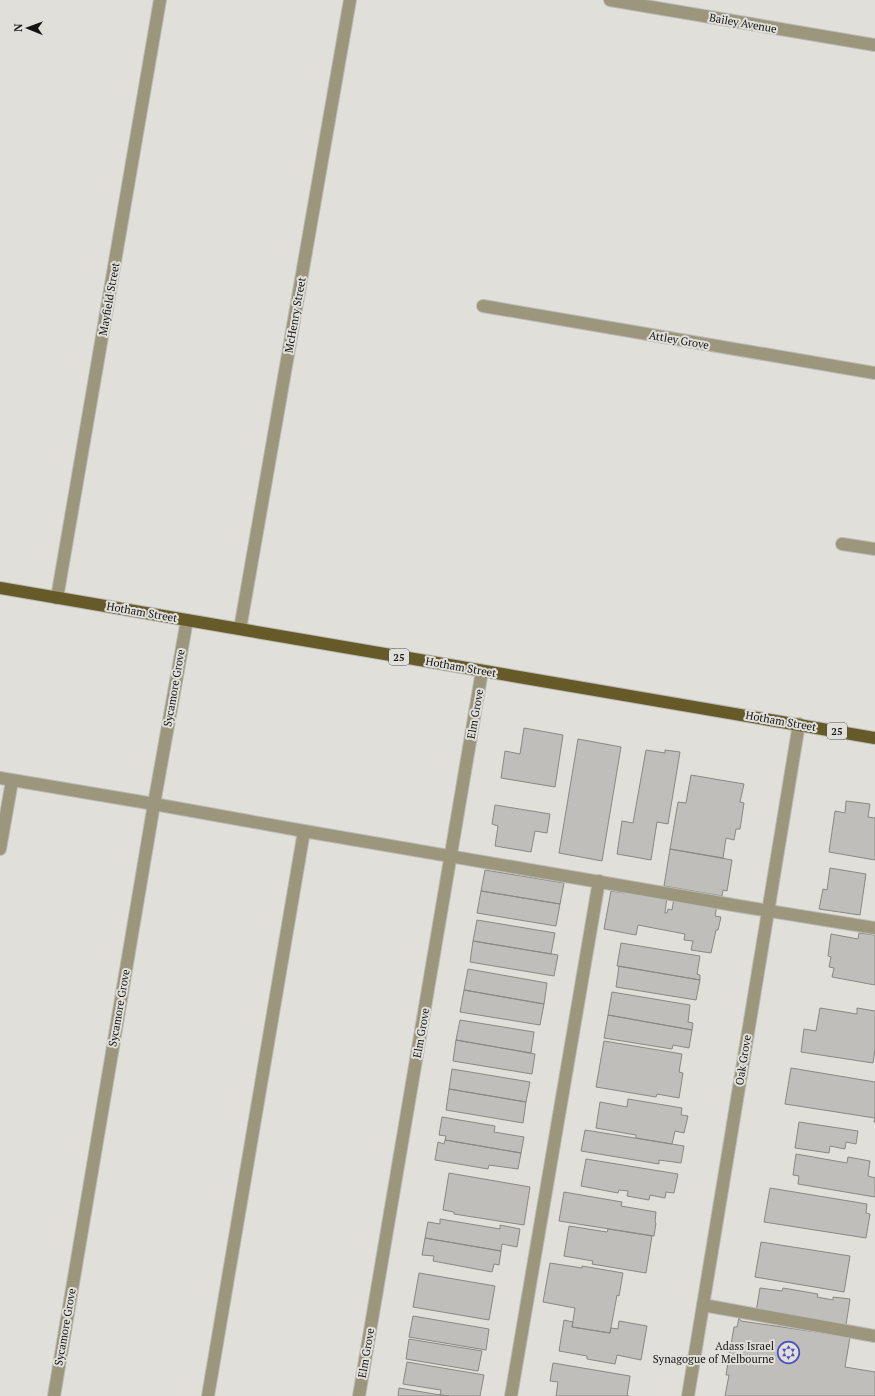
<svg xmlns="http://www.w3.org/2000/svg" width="875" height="1396" font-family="'PT Serif',serif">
  <rect width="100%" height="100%" fill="#e0dfda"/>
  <path fill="#bfbeba" stroke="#898883" d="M 524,728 L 563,735 L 555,787 L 501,778 L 505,751 L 520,754 Z
    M 578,739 L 621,747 L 602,861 L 559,853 Z
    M 646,750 L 665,753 L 665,750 L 680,752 L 668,824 L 657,822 L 651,860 L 617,854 L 622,821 L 633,823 Z
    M 691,775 L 744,784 L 740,802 L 744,803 L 740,829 L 736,829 L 734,840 L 726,838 L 723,858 L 670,849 L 678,802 L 686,803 Z
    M 846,801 L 870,804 L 868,817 L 875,818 L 875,860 L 829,852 L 835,811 L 845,813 Z
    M 495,805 L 550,814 L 547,833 L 535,831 L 531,852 L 495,846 L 498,826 L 492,824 Z
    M 670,849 L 732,860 L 727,891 L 723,890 L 722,896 L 664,886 Z
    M 830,868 L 866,874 L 860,915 L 819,909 L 823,889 L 827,890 Z
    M 485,870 L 564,883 L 560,904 L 481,891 Z
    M 625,890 L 667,897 L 665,913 L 667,913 L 668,909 L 672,910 L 674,898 L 717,905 L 715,916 L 721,917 L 718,930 L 716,930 L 711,953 L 691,950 L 693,941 L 684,940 L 685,934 L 638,925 L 636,935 L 604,929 L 611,891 L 624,893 Z
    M 481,891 L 560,904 L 556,926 L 477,913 Z
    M 477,920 L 555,933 L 551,954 L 473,941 Z
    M 859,933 L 875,935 L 875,985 L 832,977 L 834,968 L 829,967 L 831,957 L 828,956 L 831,934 L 858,939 Z
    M 473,941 L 558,955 L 554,976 L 470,962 Z
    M 621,943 L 700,956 L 697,974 L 700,975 L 700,980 L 617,966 Z
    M 619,966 L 700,980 L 696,1000 L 616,987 Z
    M 468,969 L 547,983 L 544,1004 L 464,990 Z
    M 464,990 L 544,1004 L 540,1025 L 460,1012 Z
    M 612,992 L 690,1005 L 688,1022 L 693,1023 L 692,1030 L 608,1015 Z
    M 820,1008 L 857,1014 L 857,1008 L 875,1011 L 875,1049 L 873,1063 L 801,1052 L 804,1029 L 816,1031 Z
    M 608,1015 L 692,1030 L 689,1048 L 673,1045 L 672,1049 L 604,1038 Z
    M 460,1020 L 534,1032 L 531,1053 L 456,1040 Z
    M 456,1040 L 535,1054 L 532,1074 L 453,1061 Z
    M 604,1041 L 682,1054 L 679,1072 L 683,1073 L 679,1098 L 657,1094 L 656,1097 L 596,1087 Z
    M 791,1068 L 875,1082 L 875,1122 L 874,1122 L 875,1118 L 785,1104 Z
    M 452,1069 L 530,1082 L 526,1102 L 449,1089 Z
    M 449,1089 L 526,1102 L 523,1123 L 446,1110 Z
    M 628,1099 L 682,1108 L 681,1115 L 688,1116 L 684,1133 L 675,1131 L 672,1144 L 636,1138 L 636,1135 L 596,1128 L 600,1102 L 627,1107 Z
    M 442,1117 L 495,1126 L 494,1132 L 524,1137 L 521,1153 L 445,1140 L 446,1136 L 439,1135 Z
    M 799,1122 L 858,1131 L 856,1144 L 846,1142 L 845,1149 L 830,1146 L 829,1153 L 795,1148 Z
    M 585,1130 L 684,1146 L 681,1163 L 659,1160 L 659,1164 L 581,1151 Z
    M 445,1140 L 521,1153 L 518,1169 L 489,1165 L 488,1169 L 435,1160 L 438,1142 L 444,1144 Z
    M 796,1154 L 847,1163 L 848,1157 L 870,1161 L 868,1176 L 875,1178 L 875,1197 L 798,1184 L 799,1176 L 793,1175 Z
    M 586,1159 L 678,1174 L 674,1193 L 666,1192 L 665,1198 L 650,1195 L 649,1200 L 627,1196 L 628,1191 L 619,1190 L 618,1193 L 581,1186 Z
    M 449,1173 L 530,1187 L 524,1225 L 454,1214 L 454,1212 L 443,1210 Z
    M 770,1188 L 867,1204 L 866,1213 L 870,1214 L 866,1238 L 764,1222 Z
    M 564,1192 L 622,1202 L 621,1206 L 656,1212 L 655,1222 L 656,1223 L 654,1236 L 559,1221 Z
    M 440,1219 L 500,1229 L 500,1225 L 520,1229 L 517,1247 L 502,1244 L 501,1251 L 425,1238 L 428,1222 L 440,1224 Z
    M 569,1226 L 607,1232 L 608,1229 L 652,1236 L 646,1273 L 592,1264 L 593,1261 L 564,1256 Z
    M 425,1238 L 501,1251 L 499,1265 L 494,1264 L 492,1272 L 433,1261 L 434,1256 L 422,1255 Z
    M 761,1242 L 850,1256 L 844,1292 L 755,1277 Z
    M 550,1263 L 582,1268 L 582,1266 L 623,1273 L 619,1296 L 617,1295 L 610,1333 L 572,1327 L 575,1308 L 543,1302 Z
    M 419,1273 L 495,1286 L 489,1320 L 413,1307 Z
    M 760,1288 L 782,1291 L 783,1288 L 818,1294 L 817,1297 L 833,1300 L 833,1297 L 850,1299 L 846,1325 L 756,1312 Z
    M 413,1316 L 489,1329 L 486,1350 L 409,1337 Z
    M 739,1318 L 741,1321 L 850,1337 L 845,1367 L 875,1372 L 875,1396 L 725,1396 L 729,1375 L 726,1375 L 734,1327 L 737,1327 Z
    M 564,1320 L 573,1322 L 572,1327 L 610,1333 L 611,1328 L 618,1329 L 619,1321 L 647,1326 L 641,1360 L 617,1355 L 615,1364 L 587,1359 L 587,1356 L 559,1351 Z
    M 409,1339 L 482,1351 L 478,1371 L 406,1359 Z
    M 407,1362 L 484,1375 L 480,1396 L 449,1396 L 440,1395 L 441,1390 L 403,1384 Z
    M 553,1363 L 630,1376 L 627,1396 L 629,1396 L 556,1396 L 558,1382 L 550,1381 Z
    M 399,1388 L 440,1395 L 449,1396 L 398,1396 Z"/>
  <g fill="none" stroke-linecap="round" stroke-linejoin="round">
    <defs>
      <path id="lane" d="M 842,544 L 875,549
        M 0,778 L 154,804 L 304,831 L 739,906 L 875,928
        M 0,849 L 12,781
        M 703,1305 L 875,1336
        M 208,1396 L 304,831
        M 511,1396 L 599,881"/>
      <path id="street" d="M 610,0 L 875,45
        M 483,306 L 875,373
        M 57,598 L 160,0
        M 240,629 L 350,0
        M 54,1396 L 154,804 L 187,620
        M 359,1396 L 482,671
        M 688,1396 L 799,724"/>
      <path id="primary" d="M 0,588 L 875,738"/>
    </defs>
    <use href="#lane" stroke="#bbbab6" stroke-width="14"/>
    <use href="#street" stroke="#bbbab6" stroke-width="14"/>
    <use href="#primary" stroke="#bbbab6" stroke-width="14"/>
    <use href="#lane" stroke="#9c967d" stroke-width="12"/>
    <use href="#street" stroke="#9c967d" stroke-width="12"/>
    <use href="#primary" stroke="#655a28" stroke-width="12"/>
  </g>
  <defs>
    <symbol id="synagogue-ring" viewBox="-11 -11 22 22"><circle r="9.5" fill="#e0dfda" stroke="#4d4fc5" stroke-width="1.5"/><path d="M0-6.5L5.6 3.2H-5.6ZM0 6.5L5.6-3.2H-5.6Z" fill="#4d4fc5"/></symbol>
  </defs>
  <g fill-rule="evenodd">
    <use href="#synagogue-ring" x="776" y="1340" width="25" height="25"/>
  </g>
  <g text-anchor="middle" stroke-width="4" stroke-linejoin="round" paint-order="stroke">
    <g fill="#e0dfda" stroke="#51514e" stroke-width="1">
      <rect x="389" y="649" width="20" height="16" rx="3"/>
      <rect x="827" y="723" width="20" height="16" rx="3"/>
    </g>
    <g font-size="10" font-weight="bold" fill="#141412">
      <text x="399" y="661">25</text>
      <text x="837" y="735">25</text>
    </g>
    <g font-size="11" fill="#141412" stroke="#e0dfda">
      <text transform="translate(743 23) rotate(10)" y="4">Bailey Avenue</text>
      <text transform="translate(109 299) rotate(-80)" y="4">Mayfield Street</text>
      <text transform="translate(295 315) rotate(-80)" y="4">McHenry Street</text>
      <text transform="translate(679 340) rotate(10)" y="4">Attley Grove</text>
      <text transform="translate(142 612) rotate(10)" y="4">Hotham Street</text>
      <text transform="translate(461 667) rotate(10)" y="4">Hotham Street</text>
      <text transform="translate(174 688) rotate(-80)" y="4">Sycamore Grove</text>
      <text transform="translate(475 714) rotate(-80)" y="4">Elm Grove</text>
      <text transform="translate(781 721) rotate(10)" y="4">Hotham Street</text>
      <text transform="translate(119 1008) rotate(-80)" y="4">Sycamore Grove</text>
      <text transform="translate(421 1033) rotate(-80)" y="4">Elm Grove</text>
      <text transform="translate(743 1060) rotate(-81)" y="4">Oak Grove</text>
      <text transform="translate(65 1327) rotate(-80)" y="4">Sycamore Grove</text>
      <text transform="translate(366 1353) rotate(-80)" y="4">Elm Grove</text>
    </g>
    <g font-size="11" fill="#141412" stroke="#e0dfda" text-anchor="end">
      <text x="774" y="1350">Adass Israel<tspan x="774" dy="13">Synagogue of Melbourne</tspan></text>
    </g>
  </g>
  <g transform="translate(28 28) rotate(271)" stroke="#e0dfda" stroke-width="3" paint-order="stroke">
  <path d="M0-3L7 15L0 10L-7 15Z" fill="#141412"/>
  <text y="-6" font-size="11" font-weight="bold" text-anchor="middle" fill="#141412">N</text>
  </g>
</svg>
